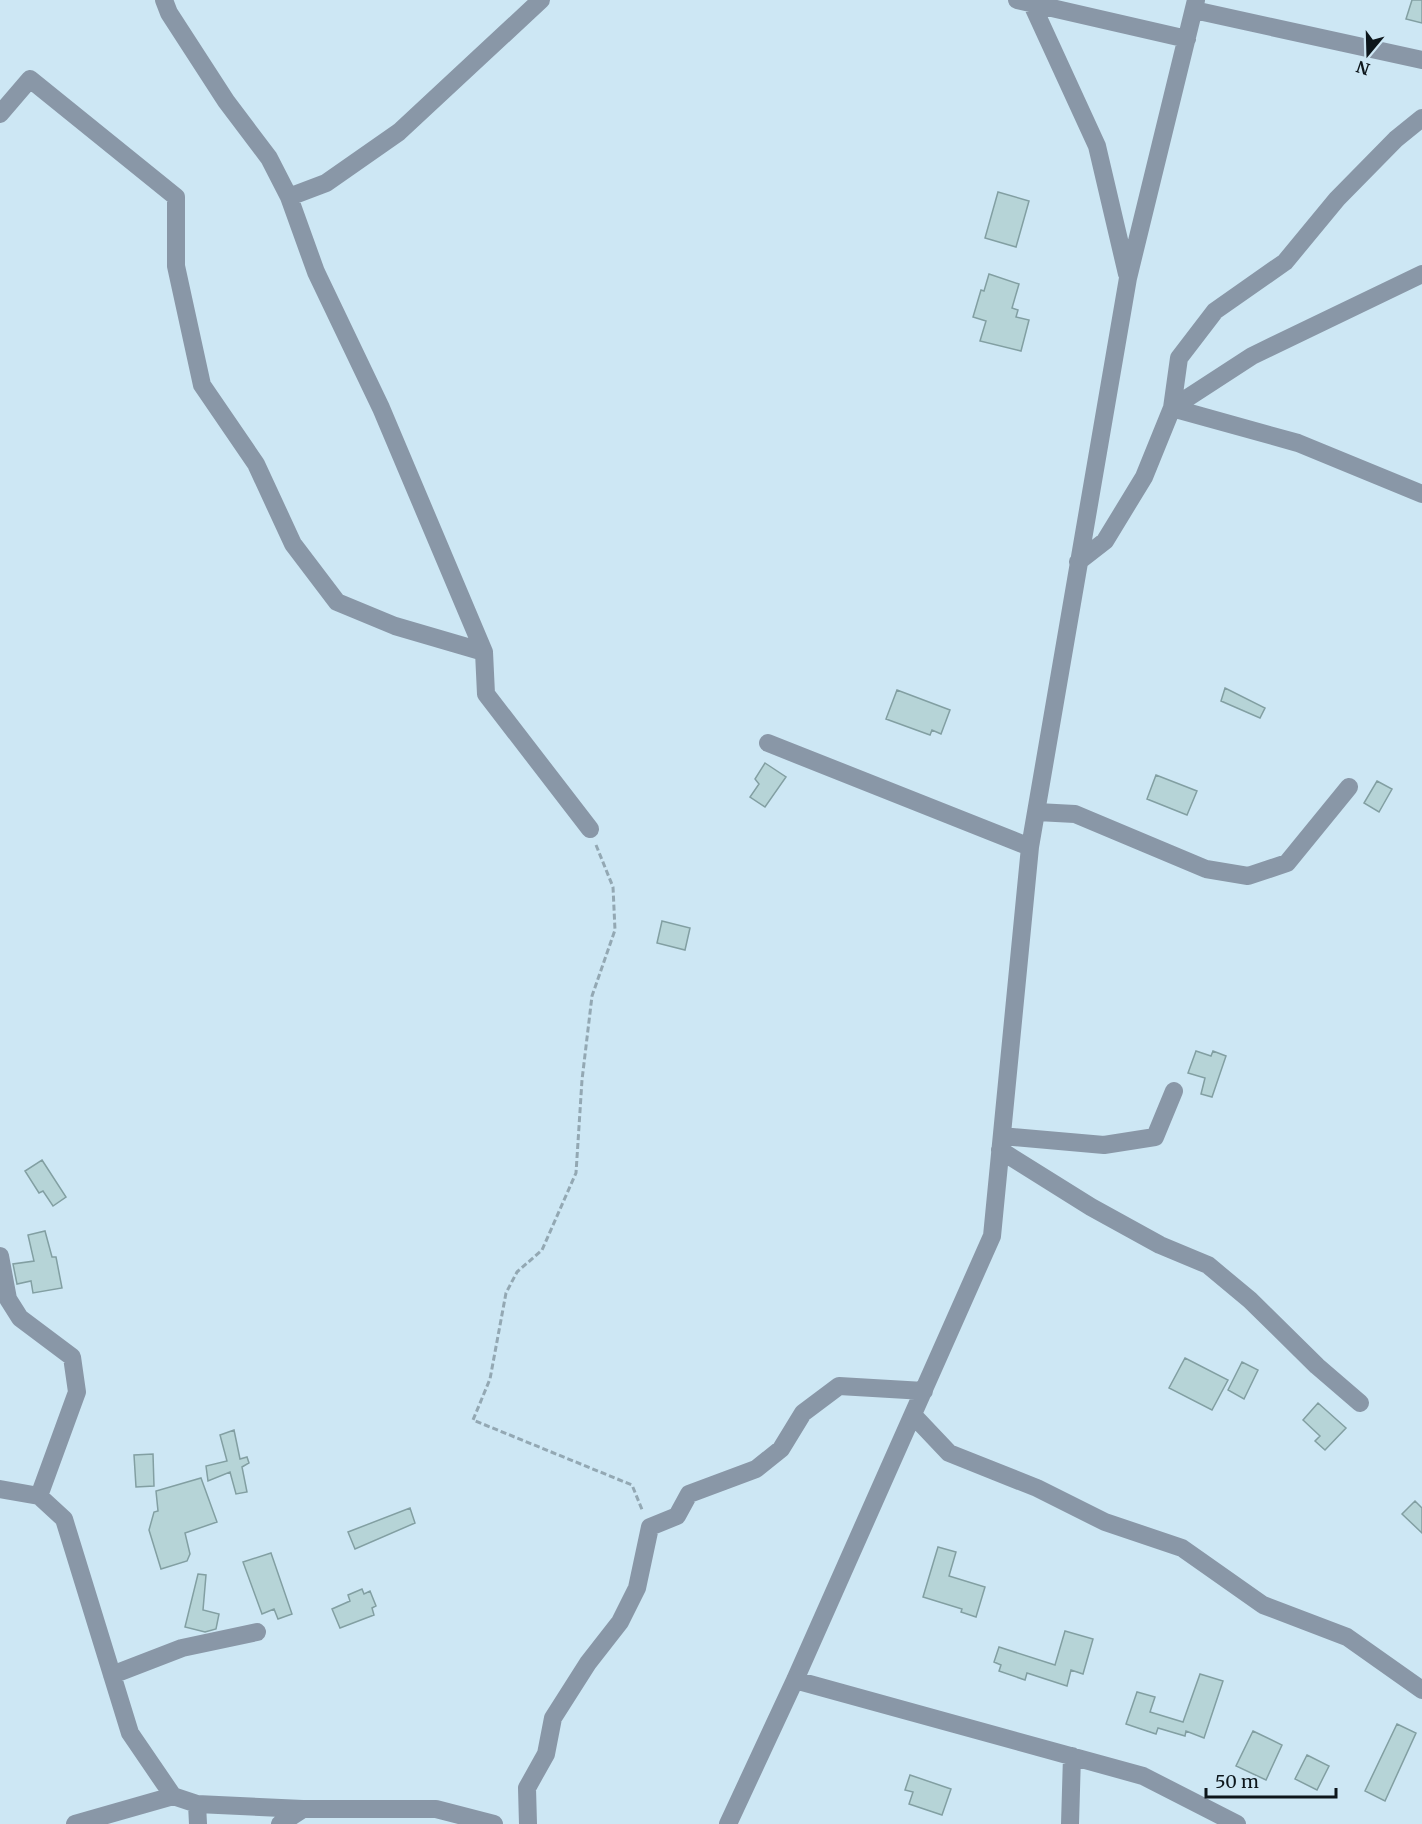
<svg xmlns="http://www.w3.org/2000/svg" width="1422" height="1824" font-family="Merriweather,serif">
  <rect width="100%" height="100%" fill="#cde7f4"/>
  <path fill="#b6d4d7" stroke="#829fa2" stroke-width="1.5" d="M 1412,0 L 1422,0 L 1422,23 L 1406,19 Z
    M 998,192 L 1029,201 L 1016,247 L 985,238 Z
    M 989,274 L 1019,284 L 1012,308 L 1018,310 L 1016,317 L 1029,320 L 1021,351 L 980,341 L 986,321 L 973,317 L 981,290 L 984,291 Z
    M 1225,688 L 1265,708 L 1260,718 L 1221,701 Z
    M 897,690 L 950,710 L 941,734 L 932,730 L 930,735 L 886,719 Z
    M 765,763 L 786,777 L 765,807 L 750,797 L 759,784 L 755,779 Z
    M 1156,775 L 1197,791 L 1187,815 L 1147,799 Z
    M 1377,781 L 1392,789 L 1379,812 L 1364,803 Z
    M 662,921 L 690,928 L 685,950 L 657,943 Z
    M 1196,1051 L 1211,1056 L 1213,1051 L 1226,1056 L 1212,1097 L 1201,1094 L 1205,1078 L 1188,1073 Z
    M 42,1160 L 66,1197 L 53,1206 L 43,1191 L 39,1193 L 25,1171 Z
    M 45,1231 L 52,1257 L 56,1257 L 62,1288 L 33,1293 L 31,1281 L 17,1284 L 13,1264 L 34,1261 L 28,1235 Z
    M 1185,1358 L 1228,1380 L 1212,1410 L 1169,1388 Z
    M 1242,1362 L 1258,1370 L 1244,1399 L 1228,1390 Z
    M 1318,1403 L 1346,1428 L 1325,1450 L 1315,1441 L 1320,1436 L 1303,1420 Z
    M 234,1430 L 240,1459 L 247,1457 L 249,1463 L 242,1467 L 247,1492 L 236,1494 L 230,1472 L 208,1481 L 206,1466 L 227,1461 L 220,1435 Z
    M 153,1454 L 154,1486 L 136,1487 L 134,1455 Z
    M 201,1478 L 217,1522 L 185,1533 L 190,1554 L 187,1561 L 161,1569 L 149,1530 L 154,1512 L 158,1511 L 156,1491 Z
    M 1415,1501 L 1422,1508 L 1422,1533 L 1402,1514 Z
    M 410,1508 L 415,1523 L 355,1549 L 348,1532 Z
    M 938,1547 L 956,1552 L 949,1576 L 985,1587 L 976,1617 L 961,1612 L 962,1609 L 923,1597 Z
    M 271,1553 L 292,1614 L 278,1619 L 274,1609 L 262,1614 L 243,1562 Z
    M 198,1574 L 206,1575 L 203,1610 L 219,1614 L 216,1629 L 205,1632 L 185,1627 Z
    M 362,1589 L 364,1594 L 370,1591 L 376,1606 L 372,1608 L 374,1615 L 340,1628 L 332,1609 L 350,1601 L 348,1595 Z
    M 1065,1631 L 1093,1639 L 1083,1674 L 1071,1670 L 1067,1686 L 1027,1673 L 1025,1680 L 999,1671 L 1001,1665 L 994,1662 L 999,1647 L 1055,1665 Z
    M 1200,1674 L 1223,1681 L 1204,1738 L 1186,1731 L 1185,1736 L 1158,1728 L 1156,1734 L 1126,1724 L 1137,1692 L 1155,1697 L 1150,1712 L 1183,1722 Z
    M 1397,1724 L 1416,1733 L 1385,1801 L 1365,1791 Z
    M 1253,1731 L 1282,1745 L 1266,1780 L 1236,1766 Z
    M 1307,1755 L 1329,1766 L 1317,1790 L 1295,1779 Z
    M 910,1775 L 951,1789 L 942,1815 L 909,1804 L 913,1792 L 905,1790 Z"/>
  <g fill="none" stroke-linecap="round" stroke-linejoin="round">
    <path stroke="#93a8b3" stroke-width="3" stroke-dasharray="6 3" stroke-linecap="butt" d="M 596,845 L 613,887 L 615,930 L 592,996 L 582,1080 L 576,1173 L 542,1250 L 517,1272 L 506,1293 L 490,1379 L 473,1420 L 632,1485 L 643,1512"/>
    <path stroke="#8997a7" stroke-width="18" d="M 164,0 L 169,13 L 226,101 L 269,158 L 289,197 L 316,272 L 381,408 L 484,652 L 486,694 L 590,829
      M 1017,0 L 1187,39
      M 1030,0 L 1097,146 L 1127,274
      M 1194,10 L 1422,60
      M 0,114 L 30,79 L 176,197 L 176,266 L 202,385 L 256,464 L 293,544 L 337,602 L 395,626 L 484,652
      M 1422,118 L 1396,139 L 1337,199 L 1285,262 L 1215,311 L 1179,358 L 1172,408 L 1298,443 L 1422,494
      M 289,197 L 326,183 L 399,132 L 541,0
      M 1078,562 L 1105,541 L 1144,477 L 1172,408 L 1252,356 L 1422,274
      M 768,743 L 1030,847
      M 1037,812 L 1075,814 L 1206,869 L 1248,876 L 1287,863 L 1349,787
      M 1002,1136 L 1104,1145 L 1155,1137 L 1174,1091
      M 1000,1150 L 1091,1207 L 1160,1245 L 1208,1265 L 1250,1300 L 1317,1366 L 1360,1403
      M 0,1256 L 8,1299 L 20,1318 L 72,1357 L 77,1392 L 39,1496
      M 913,1415 L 949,1453 L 1037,1488 L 1105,1522 L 1182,1548 L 1263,1605 L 1347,1637 L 1422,1690
      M 0,1489 L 39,1496 L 64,1519 L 130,1733 L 173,1796 L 197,1804 L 303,1809 L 436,1809 L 494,1824
      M 112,1675 L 182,1648 L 257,1632
      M 795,1680 L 1143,1776 L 1237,1824
      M 197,1804 L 198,1824
      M 75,1824 L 173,1796
      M 280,1824 L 303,1809
      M 528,1824 L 527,1788 L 546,1754 L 553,1718 L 588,1663 L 620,1622 L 637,1588 L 650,1527 L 677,1516 L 689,1494 L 756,1469 L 781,1449 L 803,1413 L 839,1386 L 924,1391
      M 728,1824 L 795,1680 L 992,1236 L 1030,847 L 1128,278 L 1196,0
      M 1070,1824 L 1072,1756"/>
  </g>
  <g transform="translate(1368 54) rotate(199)" stroke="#cde7f4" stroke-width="4.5" paint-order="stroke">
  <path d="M0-4.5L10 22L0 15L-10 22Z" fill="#0d161b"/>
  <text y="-9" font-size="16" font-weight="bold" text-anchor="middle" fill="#0d161b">N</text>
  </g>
  <path d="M1206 1788v9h130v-9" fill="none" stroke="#0d161b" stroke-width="3"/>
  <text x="1215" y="1788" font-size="18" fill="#0d161b" stroke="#cde7f4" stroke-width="4.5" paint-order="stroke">50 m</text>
</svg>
